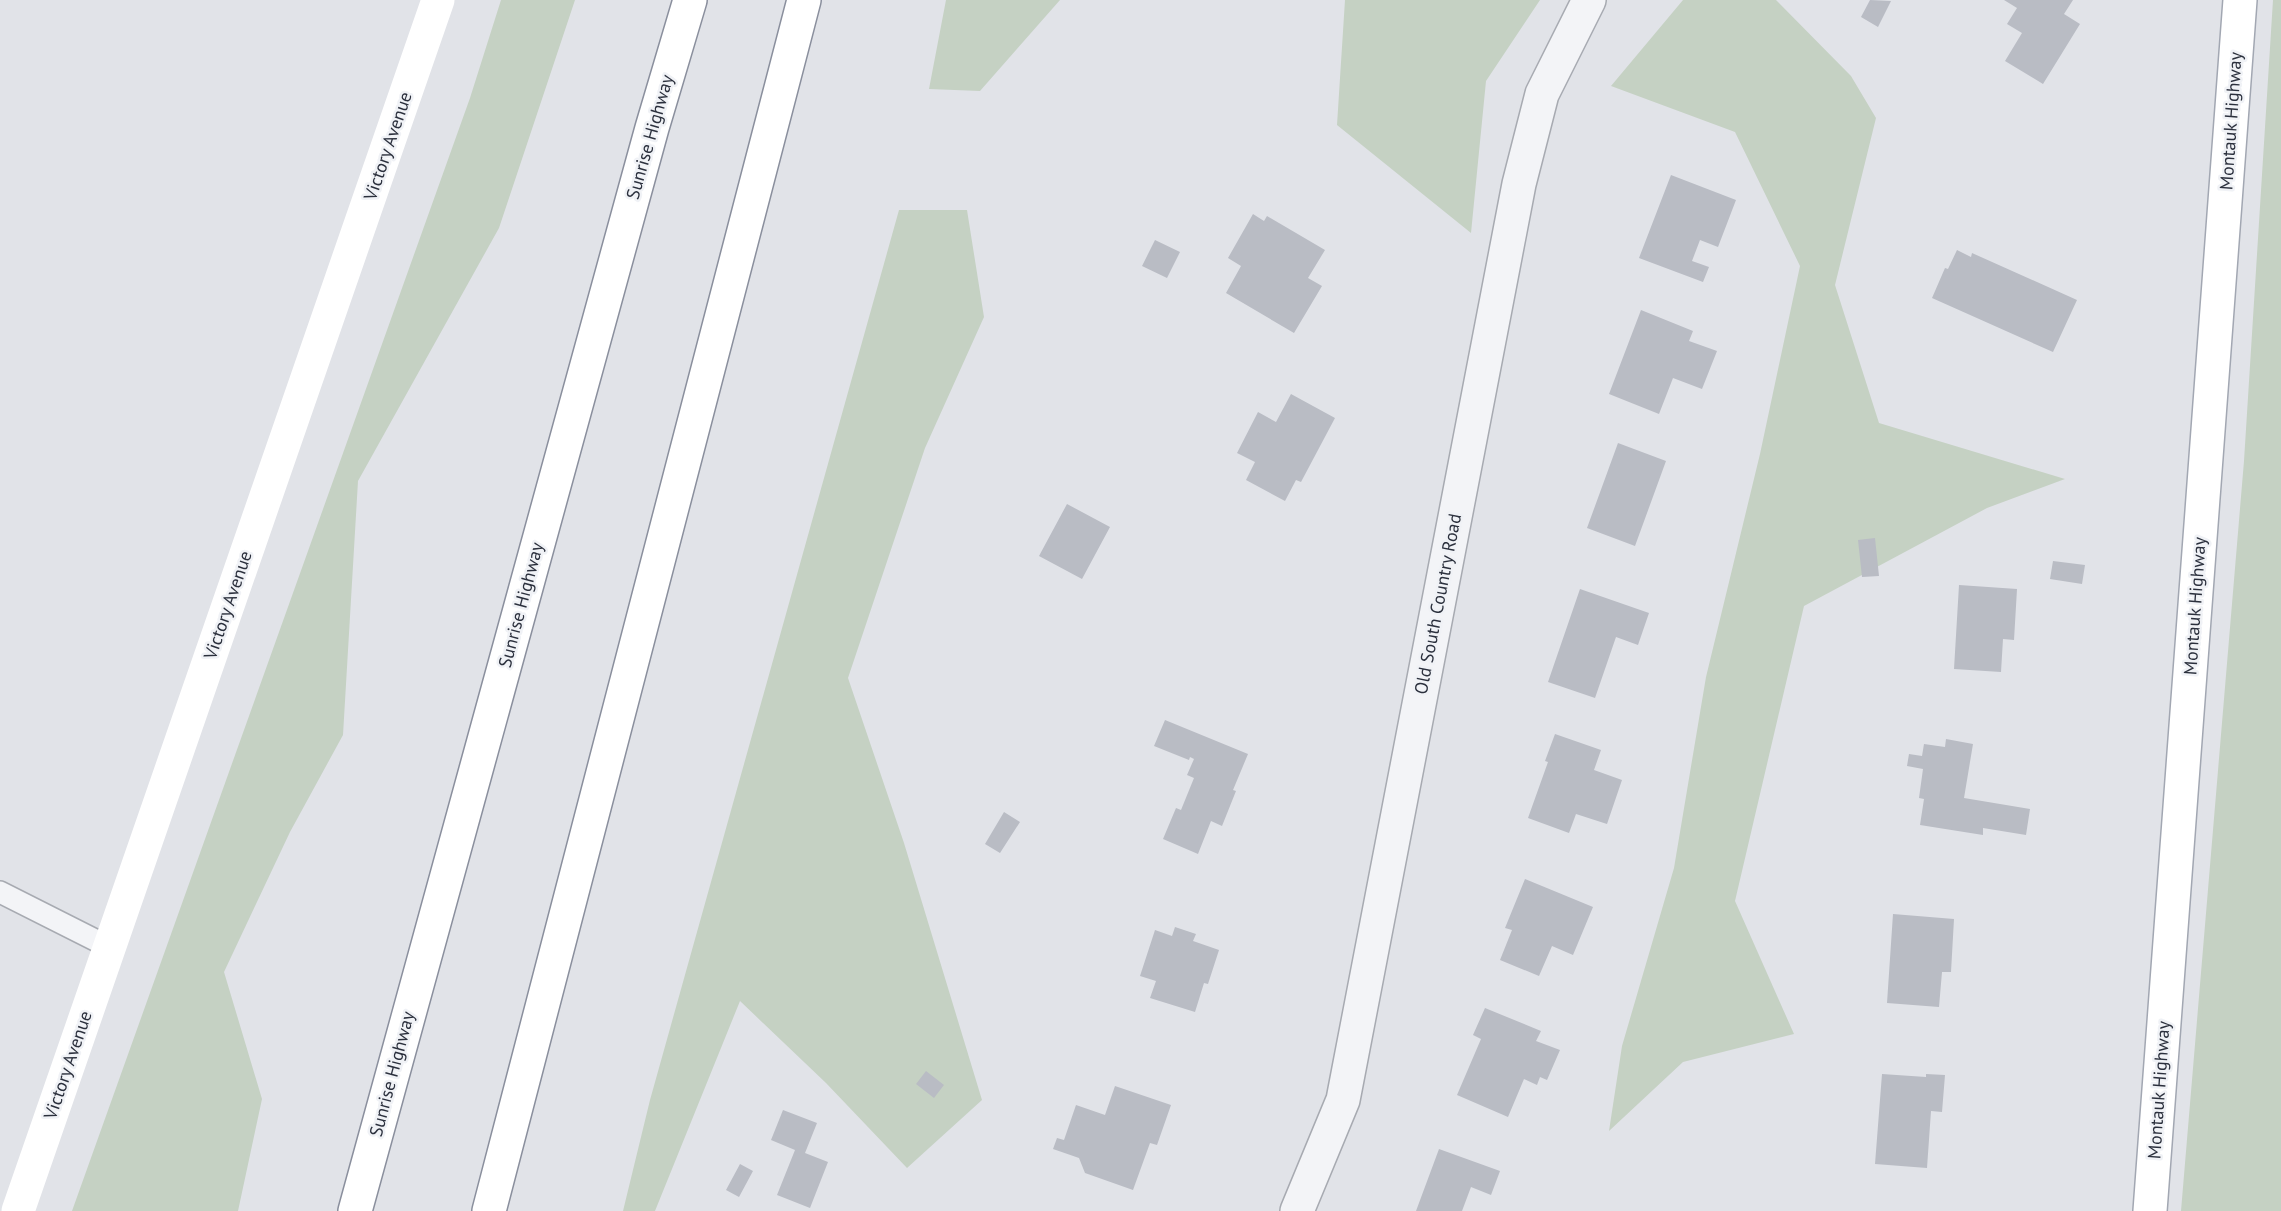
<svg xmlns="http://www.w3.org/2000/svg" width="2281" height="1211" font-family="'PT Sans',sans-serif">
  <rect width="100%" height="100%" fill="#e1e3e8"/>
  <path fill="#c5d1c3" d="M 501,0 L 575,0 L 499,228 L 358,481 L 343,735 L 290,832 L 224,972 L 262,1099 L 238,1211 L 72,1211 L 470,98 Z
    M 946,0 L 1060,0 L 980,91 L 929,89 Z
    M 1345,0 L 1540,0 L 1486,81 L 1471,233 L 1337,125 Z
    M 1683,0 L 1776,0 L 1851,76 L 1876,118 L 1835,285 L 1879,423 L 2065,479 L 1987,508 L 1804,606 L 1735,901 L 1794,1034 L 1683,1062 L 1609,1131 L 1622,1046 L 1674,868 L 1706,677 L 1760,454 L 1800,266 L 1735,132 L 1611,86 Z
    M 2273,0 L 2281,0 L 2281,1211 L 2181,1211 L 2244,461 Z
    M 899,210 L 967,210 L 984,317 L 925,448 L 848,678 L 904,843 L 982,1100 L 907,1168 L 826,1083 L 740,1001 L 655,1211 L 623,1211 L 650,1100 Z"/>
  <path fill="#b9bcc4" d="M 1870,0 L 1891,1 L 1878,27 L 1861,17 Z
    M 2004,0 L 2073,0 L 2064,14 L 2080,24 L 2043,84 L 2005,61 L 2022,33 L 2007,24 L 2017,8 Z
    M 1671,175 L 1736,200 L 1718,247 L 1700,240 L 1692,261 L 1709,267 L 1703,282 L 1639,258 Z
    M 1253,214 L 1264,221 L 1267,216 L 1325,250 L 1308,278 L 1322,286 L 1294,333 L 1226,293 L 1241,266 L 1228,258 Z
    M 1155,240 L 1180,252 L 1167,278 L 1142,266 Z
    M 1957,250 L 1971,257 L 1972,253 L 2077,300 L 2053,352 L 1932,298 L 1945,268 L 1948,269 Z
    M 1641,310 L 1693,331 L 1689,341 L 1717,351 L 1702,389 L 1673,378 L 1659,414 L 1609,394 Z
    M 1291,394 L 1335,418 L 1301,482 L 1296,480 L 1285,501 L 1246,480 L 1255,462 L 1237,453 L 1258,412 L 1276,422 Z
    M 1618,443 L 1666,461 L 1635,546 L 1587,528 Z
    M 1067,504 L 1110,527 L 1082,579 L 1039,556 Z
    M 1875,538 L 1879,576 L 1862,577 L 1858,540 Z
    M 2053,561 L 2085,565 L 2082,584 L 2050,579 Z
    M 1959,585 L 2017,589 L 2014,640 L 2003,639 L 2001,672 L 1954,669 Z
    M 1580,589 L 1649,613 L 1638,645 L 1616,637 L 1595,698 L 1548,682 Z
    M 1165,720 L 1248,754 L 1233,790 L 1236,791 L 1222,826 L 1211,821 L 1198,854 L 1163,839 L 1176,808 L 1181,810 L 1194,778 L 1187,775 L 1194,759 L 1190,757 L 1189,760 L 1154,746 Z
    M 1555,734 L 1601,750 L 1594,770 L 1622,780 L 1607,824 L 1576,814 L 1569,833 L 1528,818 L 1548,762 L 1545,761 Z
    M 1946,739 L 1973,744 L 1964,798 L 2030,809 L 2026,835 L 1983,828 L 1983,835 L 1920,825 L 1924,799 L 1919,798 L 1923,769 L 1907,766 L 1909,754 L 1922,756 L 1924,744 L 1945,747 Z
    M 1004,812 L 1020,822 L 1000,853 L 985,844 Z
    M 1525,879 L 1593,907 L 1573,955 L 1552,946 L 1539,976 L 1500,960 L 1512,930 L 1505,928 Z
    M 1893,914 L 1954,919 L 1951,972 L 1942,972 L 1939,1007 L 1887,1003 Z
    M 1175,927 L 1196,934 L 1193,941 L 1219,950 L 1208,984 L 1204,983 L 1195,1012 L 1150,998 L 1156,981 L 1140,976 L 1155,930 L 1172,936 Z
    M 1485,1008 L 1541,1031 L 1536,1041 L 1560,1050 L 1547,1080 L 1540,1077 L 1537,1085 L 1524,1079 L 1508,1117 L 1457,1095 L 1481,1039 L 1473,1035 Z
    M 926,1071 L 944,1085 L 934,1098 L 916,1084 Z
    M 1882,1074 L 1926,1077 L 1926,1074 L 1945,1075 L 1942,1112 L 1931,1111 L 1927,1168 L 1875,1164 Z
    M 1115,1086 L 1171,1105 L 1157,1145 L 1150,1143 L 1133,1190 L 1085,1173 L 1079,1158 L 1053,1149 L 1057,1138 L 1064,1140 L 1076,1105 L 1105,1115 Z
    M 783,1110 L 817,1123 L 805,1153 L 828,1162 L 810,1208 L 777,1195 L 795,1150 L 771,1140 Z
    M 1439,1149 L 1500,1171 L 1491,1195 L 1471,1187 L 1462,1211 L 1416,1211 Z
    M 740,1164 L 753,1171 L 739,1197 L 726,1190 Z"/>
  <g fill="none" stroke-linecap="round" stroke-linejoin="round">
    <defs>
      <path id="lane" d="M 0,892 L 109,947"/>
      <path id="street" d="M 1297,1211 L 1343,1100 L 1519,184 L 1542,94 L 1589,0"/>
      <path id="primary" d="M 2150,1211 L 2240,0"/>
      <path id="highway" d="M 355,1211 L 652,128 L 690,0
        M 489,1211 L 804,0"/>
    </defs>
    <use href="#lane" stroke="#a7aab1" stroke-width="24"/>
    <use href="#street" stroke="#a7aab1" stroke-width="36"/>
    <use href="#primary" stroke="#a2a7b2" stroke-width="36"/>
    <use href="#highway" stroke="#8a8f9d" stroke-width="36"/>
    <use href="#lane" stroke="#f3f4f7" stroke-width="21"/>
    <use href="#street" stroke="#f3f4f7" stroke-width="33"/>
    <path stroke="#fff" stroke-width="33" d="M 18,1211 L 438,0"/>
    <use href="#primary" stroke="#fff" stroke-width="33"/>
    <use href="#highway" stroke="#fff" stroke-width="33"/>
  </g>
  <g text-anchor="middle" stroke-width="5" stroke-linejoin="round" paint-order="stroke">
    <g font-size="18" fill="#2b303d" stroke="#f0f2f6">
      <text transform="translate(2231 121) rotate(-86)" y="6">Montauk Highway</text>
      <text transform="translate(650 137) rotate(-74)" y="6">Sunrise Highway</text>
      <text transform="translate(388 146) rotate(-71)" y="6">Victory Avenue</text>
      <text transform="translate(1438 604) rotate(-79)" y="6">Old South Country Road</text>
      <text transform="translate(228 605) rotate(-71)" y="6">Victory Avenue</text>
      <text transform="translate(521 605) rotate(-75)" y="6">Sunrise Highway</text>
      <text transform="translate(2195 606) rotate(-86)" y="6">Montauk Highway</text>
      <text transform="translate(68 1065) rotate(-71)" y="6">Victory Avenue</text>
      <text transform="translate(392 1074) rotate(-75)" y="6">Sunrise Highway</text>
      <text transform="translate(2159 1090) rotate(-86)" y="6">Montauk Highway</text>
    </g>
  </g>
</svg>
